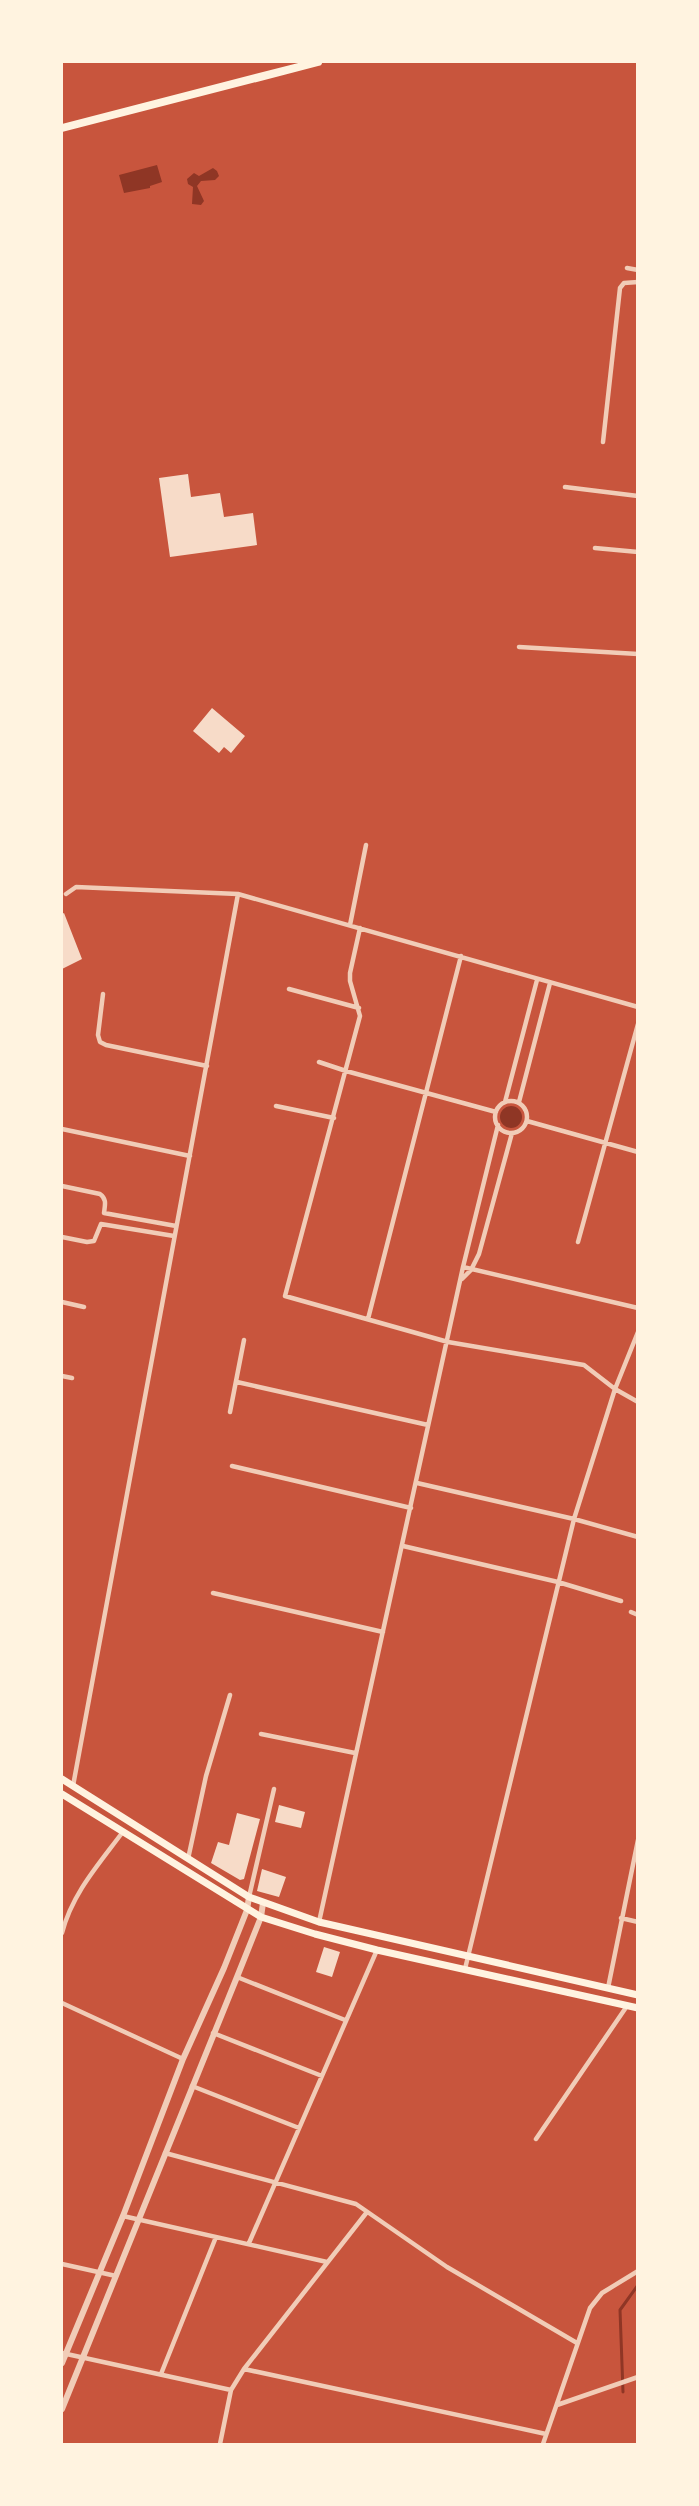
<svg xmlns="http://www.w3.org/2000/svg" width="699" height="2506" font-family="Barlow,sans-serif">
  <rect width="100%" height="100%" fill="#c8553d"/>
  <path fill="#8f3625" d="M 157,165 L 162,182 L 150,186 L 150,188 L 124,193 L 119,175 Z
    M 213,168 L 217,171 L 219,176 L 215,180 L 201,181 L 197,186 L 204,201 L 201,205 L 192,204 L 193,187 L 188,184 L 187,179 L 194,173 L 199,176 Z
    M500 1117a11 11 0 1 1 22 0a11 11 0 1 1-22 0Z"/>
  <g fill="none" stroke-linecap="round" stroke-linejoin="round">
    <path stroke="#8f3625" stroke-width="3" d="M 623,2392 L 620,2310 L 638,2285"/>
  </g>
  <path fill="#f7dbc8" d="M 188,474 L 191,497 L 220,493 L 224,517 L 253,513 L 257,545 L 170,557 L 159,478 Z
    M 212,708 L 245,736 L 231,753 L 224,747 L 219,753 L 193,731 Z
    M 64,913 L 82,959 L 62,969 L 62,914 Z
    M 279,1805 L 305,1812 L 301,1828 L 275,1822 Z
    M 237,1813 L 260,1819 L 244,1879 L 240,1880 L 211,1863 L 218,1842 L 229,1845 Z
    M 262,1869 L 286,1877 L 279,1897 L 257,1891 Z
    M 324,1947 L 340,1952 L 332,1977 L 316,1972 Z"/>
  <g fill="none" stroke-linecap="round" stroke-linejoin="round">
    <path stroke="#f1ccb7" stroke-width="4.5" d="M 627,268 L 638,270
      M 603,442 L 620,288 L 624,283 L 638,282
      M 565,487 L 638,496
      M 595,548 L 638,552
      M 519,647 L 638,654
      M 66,894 L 76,887 L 238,894 L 638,1007
      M 350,925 L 366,845
      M 360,928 L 350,973 L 350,981 L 360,1016 L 285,1296 L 448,1342 L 584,1365 L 615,1389 L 638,1402
      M 289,989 L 359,1008
      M 103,994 L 98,1035 L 100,1042 L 106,1045 L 207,1066
      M 319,1062 L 346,1071 L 496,1112
      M495 1117a16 16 0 1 1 32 0a16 16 0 1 1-32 0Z
      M 505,1102 L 537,980
      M 519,1102 L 550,983
      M 276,1106 L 334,1118
      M 527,1121 L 638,1152
      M 62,1129 L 190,1156
      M 62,1186 L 100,1194 C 107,1199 105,1205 104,1213 L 176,1226
      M 62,1237 L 87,1242 L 94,1241 L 101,1224 L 174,1236
      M 578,1242 L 638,1024
      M 463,1267 L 638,1308
      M 462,1279 L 471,1270 L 479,1254 L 512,1133
      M 62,1302 L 84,1307
      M 368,1319 L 461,956
      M 62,1376 L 72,1378
      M 237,1382 L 428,1425
      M 230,1412 L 244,1340
      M 232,1466 L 411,1508
      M 417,1483 L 574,1519 L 638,1537
      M 403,1546 L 558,1582 L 621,1601
      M 213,1593 L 383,1632
      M 631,1612 L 638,1615
      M 261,1734 L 355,1753
      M 73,1786 L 238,894
      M 188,1859 L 206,1776 L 230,1695
      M 249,1897 L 274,1789
      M 621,1918 L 638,1922
      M 319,1922 L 463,1267 L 498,1125
      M 62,1933 C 72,1894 98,1865 122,1833
      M 465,1969 L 574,1519 L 615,1389 L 638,1332
      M 237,1977 L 345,2020
      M 608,1988 L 638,1840
      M 62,2003 L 183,2059
      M 213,2033 L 322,2076
      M 192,2086 L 299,2128
      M 536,2139 L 627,2006
      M 165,2153 L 356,2204 L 447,2267 L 577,2343
      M 123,2216 L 327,2262
      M 249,2243 L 377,1950
      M 62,2264 L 116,2276
      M 62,2353 L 231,2390
      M 244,2369 L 546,2434
      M 161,2374 L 216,2237
      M 557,2405 L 638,2377
      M 220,2444 L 231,2390 L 244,2369 L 367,2212
      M 543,2444 L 590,2308 L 602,2293 L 638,2271"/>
    <path stroke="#f1ccb7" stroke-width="6" d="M 62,2363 L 123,2216 L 183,2059 L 224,1968 L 247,1910 L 249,1897
      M 62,2409 L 237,1977 L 261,1917 L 263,1903"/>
    <path stroke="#fff3e0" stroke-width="7" d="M 62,1779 L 249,1897 L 319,1922 L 638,1995
      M 62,1794 L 261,1917 L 315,1934 L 377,1950 L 638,2008"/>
    <path stroke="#fff3e0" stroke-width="8" d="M 62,128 L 318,62"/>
  </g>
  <rect width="699" height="2506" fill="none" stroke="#fff3e0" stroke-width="126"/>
</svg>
